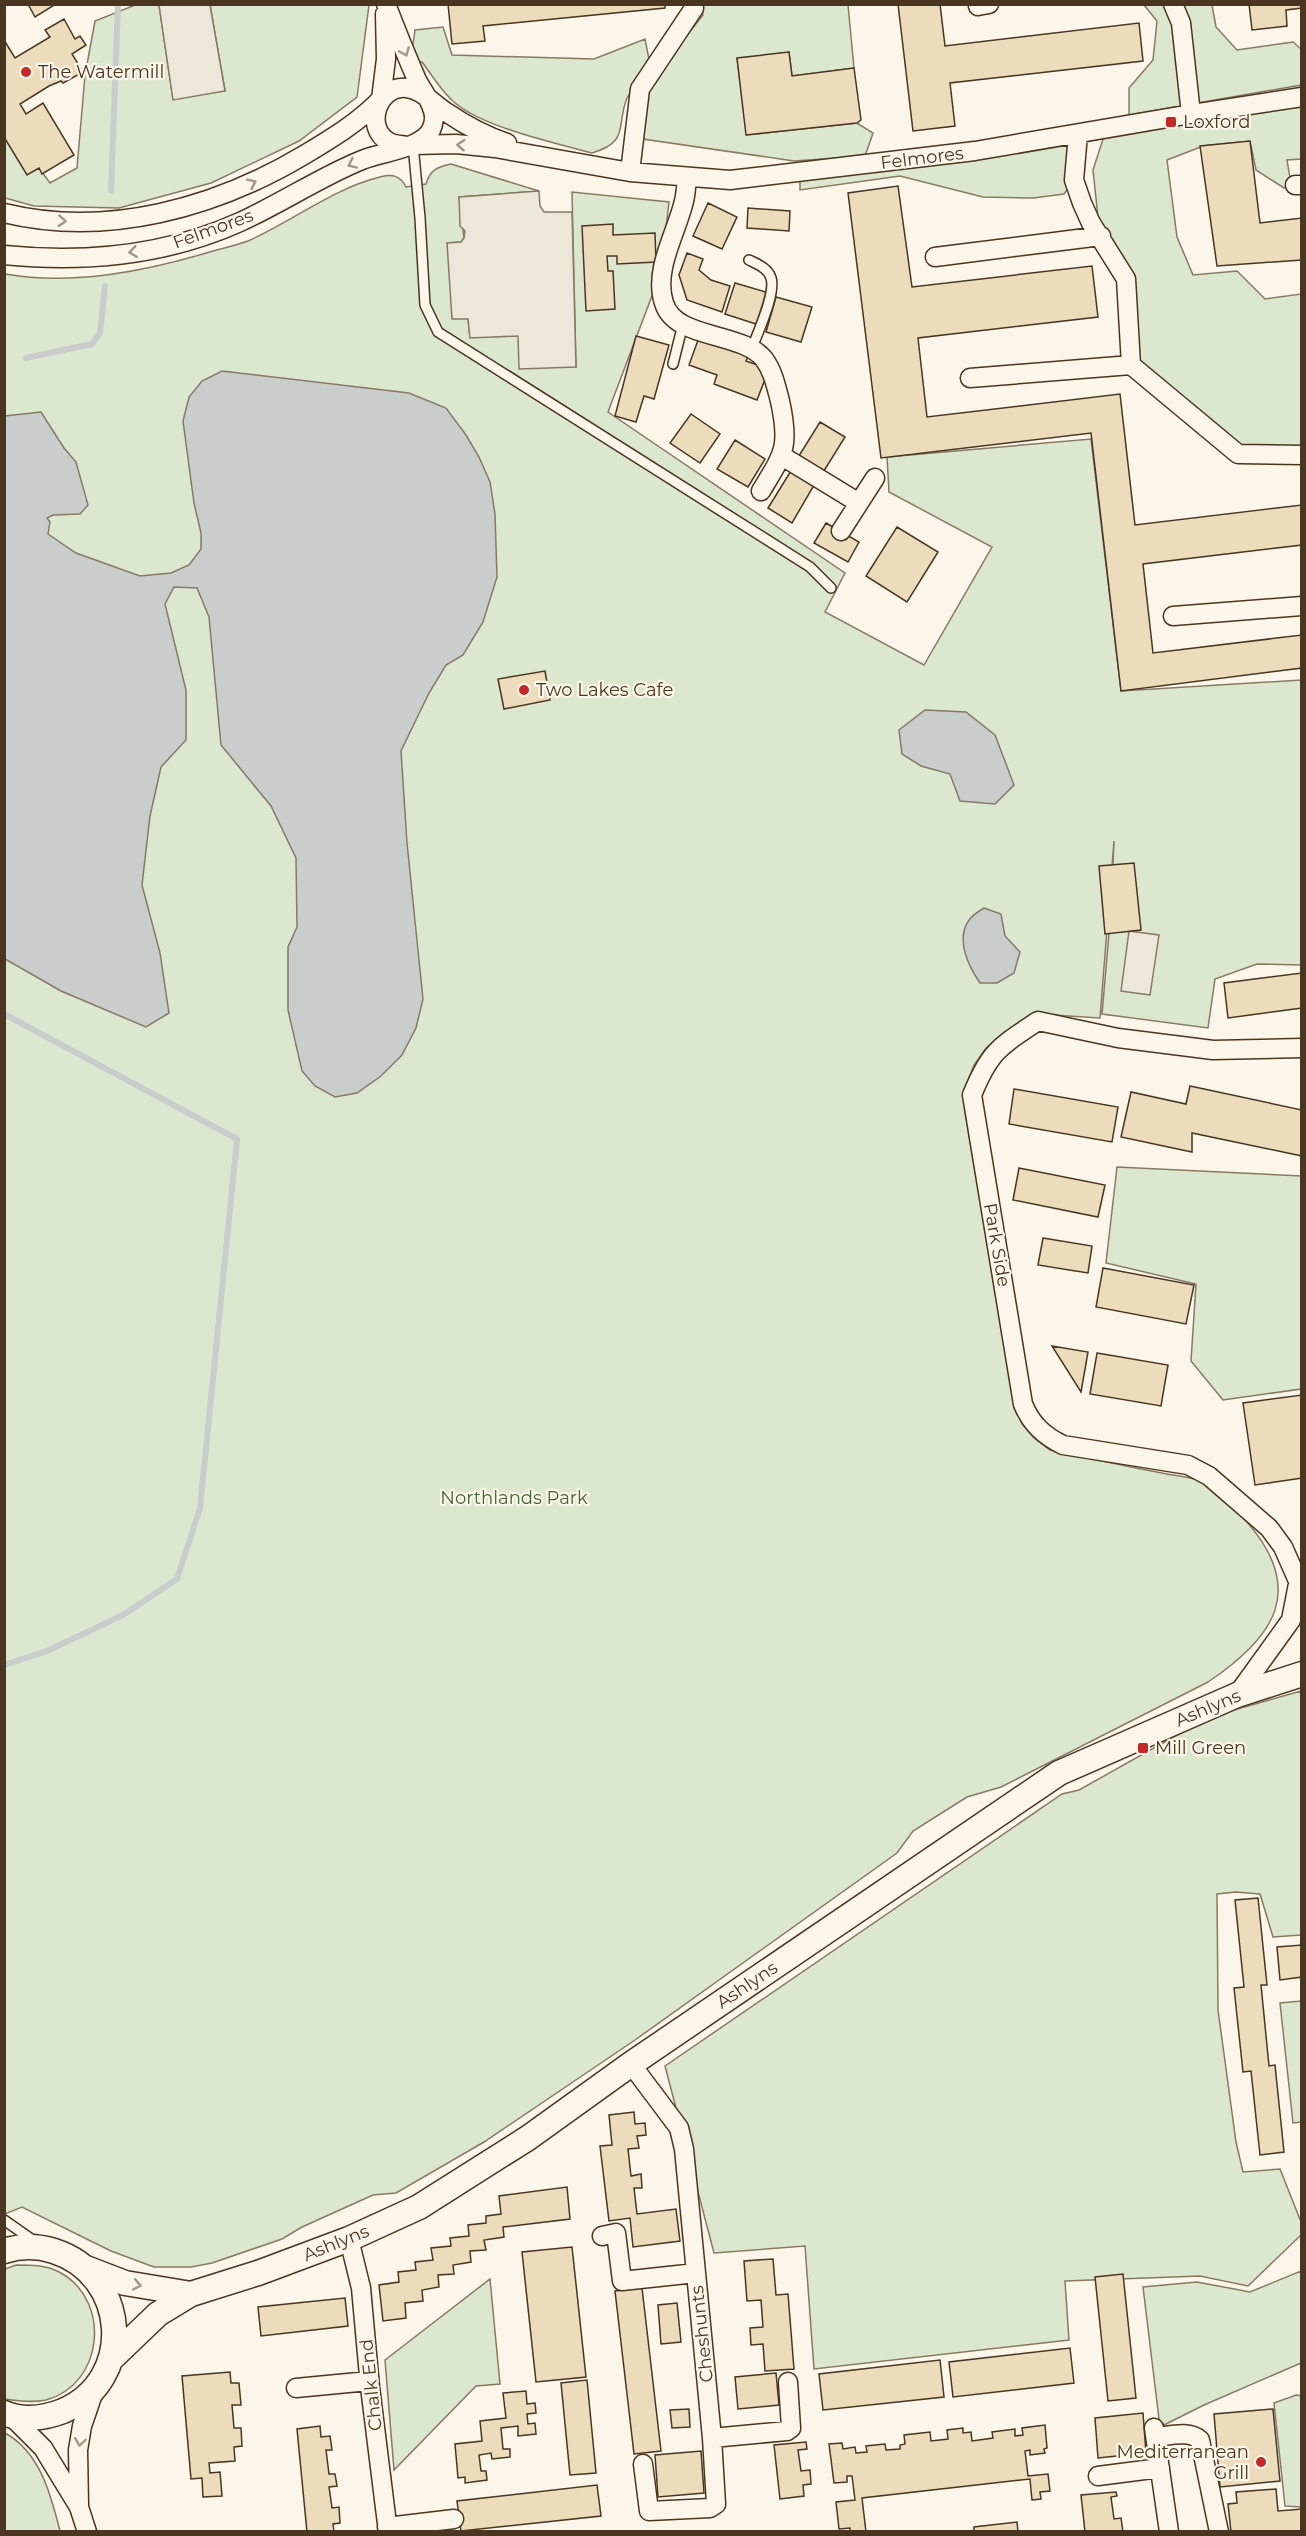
<svg xmlns="http://www.w3.org/2000/svg" width="1306" height="2536" font-family="Montserrat,sans-serif">
  <rect width="100%" height="100%" fill="#fbf6e9"/>
  <path fill="#dce7d0" stroke="#887966" stroke-width="1.5" d="M 135,5 L 159,5 L 173,99 L 225,91 L 210,5 L 369,5 L 357,97 L 299,141 L 211,183 L 119,208 L 34,206 L 5,198 L 4,137 L 39,168 L 50,183 L 77,168 L 85,75 L 95,21 Z
    M 702,5 L 848,5 L 854,68 L 792,76 L 789,52 L 737,59 L 747,135 L 857,123 L 873,133 L 865,156 L 794,161 L 643,139 L 648,84 L 703,15 Z
    M 1144,5 L 1212,5 L 1216,27 L 1237,50 L 1293,42 L 1301,49 L 1301,85 L 1129,115 L 1129,88 L 1153,60 L 1157,21 Z
    M 443,27 L 452,55 L 594,59 L 645,39 L 651,69 C 644,78 632,88 627,98 C 616,125 630,142 592,153 C 555,143 482,127 454,102 C 441,91 432,75 422,62 L 417,62 L 412,52 L 415,30 Z
    M 1301,102 L 1301,159 L 1287,160 L 1291,184 L 1284,188 L 1256,170 L 1250,141 L 1203,146 L 1167,160 L 1177,237 L 1193,275 L 1237,271 L 1265,299 L 1301,294 L 1301,449 L 1238,454 L 1131,365 L 1127,273 L 1099,227 L 1093,170 L 1105,133 Z
    M 1054,145 L 1071,146 L 1074,180 L 1064,194 L 1033,198 L 983,197 L 900,176 L 800,190 L 800,178 Z
    M 451,164 L 539,191 L 459,197 L 464,238 L 461,242 L 447,243 L 468,319 L 470,337 L 518,336 L 576,367 L 572,192 L 669,202 L 661,272 L 608,412 L 845,573 L 825,612 L 924,665 L 992,547 L 889,492 L 887,457 L 1091,439 L 1121,691 L 1301,680 L 1301,965 L 1257,964 L 1215,979 L 1208,1028 L 1102,1014 L 1111,910 L 1114,841 L 1100,1018 L 1037,1014 L 1013,1027 L 986,1048 L 974,1065 L 965,1088 L 965,1111 L 1014,1401 L 1022,1424 L 1034,1438 L 1050,1450 C 1088,1458 1125,1466 1162,1473 C 1174,1476 1192,1476 1203,1482 C 1219,1491 1234,1509 1247,1522 C 1306,1590 1275,1637 1208,1682 L 1001,1787 L 967,1797 L 913,1831 L 897,1853 L 635,2040 L 484,2142 L 396,2193 L 373,2195 L 302,2227 L 282,2239 L 212,2263 L 191,2267 L 154,2267 L 111,2251 L 22,2207 L 5,2214 L 5,274 C 73,286 147,271 213,251 C 224,248 237,245 248,241 C 291,222 334,188 380,177 C 392,174 400,175 406,187 L 426,184 C 430,170 437,167 451,164 Z
    M 1117,1167 L 1301,1176 L 1301,1389 L 1223,1400 L 1191,1361 L 1196,1284 L 1106,1263 Z
    M 1301,1691 L 1301,1935 L 1273,1937 L 1260,1894 L 1236,1892 L 1217,1894 L 1218,2010 L 1236,2142 L 1243,2172 L 1280,2169 L 1301,2222 L 1301,2235 L 1248,2286 L 1200,2276 L 1065,2281 L 1069,2340 L 814,2369 L 805,2246 L 714,2253 L 665,2066 L 1062,1794 L 1079,1790 L 1209,1717 Z
    M 1301,2001 L 1301,2122 L 1293,2123 L 1280,2003 Z
    M 16,2265 C 32,2265 47,2265 61,2273 C 112,2302 103,2385 46,2400 C 32,2403 18,2401 5,2399 L 5,2269 Z
    M 1301,2271 L 1301,2363 L 1204,2405 L 1160,2427 L 1143,2287 L 1197,2282 L 1250,2292 Z
    M 490,2279 L 500,2384 L 476,2386 L 394,2470 L 385,2360 Z
    M 1296,2395 L 1302,2396 L 1301,2507 L 1285,2506 L 1274,2403 Z
    M 5,2433 C 40,2452 51,2495 60,2531 L 5,2531 Z"/>
  <path fill="#ede7d9" stroke="#887966" stroke-width="1.5" d="M 159,5 L 210,5 L 225,91 L 173,100 Z
    M 539,191 L 540,206 L 544,212 L 572,212 L 576,367 L 519,369 L 518,336 L 470,338 L 468,319 L 452,319 L 447,243 L 461,242 L 464,238 L 465,231 L 460,226 L 459,197 Z
    M 1129,931 L 1159,935 L 1150,995 L 1121,991 Z"/>
  <path fill="#c9cecd" stroke="#887966" stroke-width="1.5" d="M 222,371 L 409,393 L 446,408 L 466,435 L 479,457 L 490,482 L 495,514 L 497,577 L 483,622 L 463,655 L 446,665 L 429,693 L 401,751 L 407,843 L 423,999 L 416,1028 L 402,1055 L 381,1076 L 357,1093 L 335,1097 L 315,1086 L 302,1071 L 288,1010 L 288,947 L 297,927 L 296,858 L 271,806 L 221,745 L 209,617 L 197,588 L 174,587 L 165,604 L 186,690 L 186,740 L 161,767 L 150,816 L 142,885 L 160,953 L 169,1013 L 146,1027 L 61,991 L 5,959 L 5,416 L 41,412 L 64,448 L 76,462 L 88,505 L 80,514 L 53,515 L 47,518 L 50,522 L 48,534 L 76,553 L 140,576 L 171,573 L 189,565 L 201,549 L 201,533 L 194,503 L 183,421 L 189,397 L 202,381 Z
    M 925,710 L 966,712 L 995,735 L 1014,785 L 995,804 L 960,801 L 950,774 L 921,766 L 902,754 L 899,730 Z
    M 984,908 L 1001,914 L 1005,936 L 1020,952 L 1014,973 L 997,983 L 980,983 C 969,967 955,940 969,920 C 972,916 979,911 984,908 Z"/>
  <g fill="none" stroke-linecap="round" stroke-linejoin="round">
    <path stroke="#c9cecd" stroke-width="6" d="M 111,191 L 118,4
      M 26,358 L 92,344 L 100,333 L 105,286
      M 4,1014 L 237,1139 L 200,1508 L 177,1579 L 123,1615 L 47,1651 L 4,1665"/>
  </g>
  <path fill="#ecdcbc" stroke="#4a3520" stroke-width="1.5" d="M 28,4 L 56,4 L 35,17 Z
    M 448,4 L 665,4 L 665,8 L 483,26 L 485,41 L 452,44 Z
    M 898,4 L 940,4 L 945,46 L 1139,23 L 1143,61 L 950,83 L 955,126 L 913,131 Z
    M 1249,4 L 1302,4 L 1302,8 L 1286,10 L 1287,26 L 1252,30 Z
    M 64,19 L 75,39 L 80,36 L 86,45 L 72,54 L 83,72 L 63,83 L 61,81 L 49,86 L 20,104 L 26,114 L 43,103 L 74,155 L 42,174 L 39,168 L 27,175 L 4,137 L 4,40 L 15,58 L 50,37 L 45,30 Z
    M 789,52 L 792,76 L 854,68 L 861,120 L 857,123 L 746,135 L 737,58 Z
    M 1250,141 L 1260,223 L 1302,218 L 1302,260 L 1217,266 L 1200,146 Z
    M 898,186 L 912,287 L 1092,266 L 1098,317 L 918,338 L 927,417 L 1120,394 L 1135,525 L 1302,505 L 1302,545 L 1143,564 L 1153,653 L 1302,635 L 1302,668 L 1121,691 L 1091,433 L 881,458 L 848,193 Z
    M 708,203 L 737,217 L 722,249 L 693,236 Z
    M 748,208 L 790,211 L 789,231 L 747,228 Z
    M 613,224 L 613,235 L 655,233 L 656,262 L 617,264 L 617,256 L 607,256 L 608,271 L 613,271 L 615,309 L 586,311 L 582,226 Z
    M 687,253 L 703,259 L 699,270 L 711,280 L 730,286 L 722,312 L 687,300 L 679,275 Z
    M 735,283 L 769,293 L 759,325 L 725,314 Z
    M 776,297 L 812,307 L 801,342 L 766,332 Z
    M 701,332 L 751,350 L 746,361 L 769,369 L 757,400 L 714,384 L 717,375 L 689,365 Z
    M 636,336 L 669,345 L 654,399 L 644,396 L 636,422 L 615,416 Z
    M 691,414 L 720,434 L 700,463 L 670,443 Z
    M 820,422 L 845,437 L 822,474 L 797,459 Z
    M 735,440 L 765,459 L 748,487 L 717,469 Z
    M 794,466 L 817,480 L 792,523 L 768,508 Z
    M 826,523 L 859,542 L 848,562 L 814,543 Z
    M 897,527 L 938,552 L 907,602 L 866,576 Z
    M 545,671 L 550,700 L 504,709 L 498,679 Z
    M 1134,863 L 1141,930 L 1105,934 L 1099,866 Z
    M 1302,973 L 1302,1008 L 1228,1018 L 1224,983 Z
    M 1190,1086 L 1302,1110 L 1302,1156 L 1192,1133 L 1192,1152 L 1121,1137 L 1131,1092 L 1186,1104 Z
    M 1014,1089 L 1118,1107 L 1112,1142 L 1009,1124 Z
    M 1019,1168 L 1105,1185 L 1098,1217 L 1013,1200 Z
    M 1043,1238 L 1092,1246 L 1088,1273 L 1038,1265 Z
    M 1103,1268 L 1194,1285 L 1186,1324 L 1096,1307 Z
    M 1052,1346 L 1088,1352 L 1081,1392 Z
    M 1097,1353 L 1168,1365 L 1161,1406 L 1090,1394 Z
    M 1302,1395 L 1302,1478 L 1255,1485 L 1243,1403 Z
    M 1258,1898 L 1267,1985 L 1261,1985 L 1269,2066 L 1275,2065 L 1284,2152 L 1260,2155 L 1251,2071 L 1243,2072 L 1234,1988 L 1244,1987 L 1235,1900 Z
    M 1302,1945 L 1302,1977 L 1280,1980 L 1277,1947 Z
    M 634,2112 L 635,2124 L 645,2123 L 646,2135 L 637,2136 L 639,2148 L 628,2149 L 631,2176 L 641,2174 L 642,2188 L 634,2188 L 637,2214 L 676,2209 L 680,2241 L 633,2247 L 630,2218 L 609,2221 L 600,2146 L 612,2145 L 609,2115 Z
    M 567,2187 L 570,2219 L 503,2227 L 504,2237 L 484,2240 L 486,2250 L 470,2251 L 471,2262 L 453,2265 L 454,2274 L 438,2275 L 439,2287 L 422,2290 L 423,2301 L 405,2303 L 406,2318 L 383,2321 L 379,2285 L 399,2282 L 398,2272 L 416,2270 L 415,2262 L 433,2260 L 431,2248 L 451,2246 L 450,2238 L 469,2236 L 468,2225 L 486,2223 L 486,2216 L 501,2214 L 499,2196 Z
    M 572,2247 L 586,2377 L 536,2382 L 522,2252 Z
    M 773,2259 L 776,2295 L 788,2294 L 794,2369 L 765,2371 L 763,2344 L 751,2345 L 750,2328 L 763,2327 L 761,2300 L 747,2301 L 744,2261 Z
    M 1123,2274 L 1136,2398 L 1108,2401 L 1095,2277 Z
    M 642,2288 L 661,2451 L 634,2454 L 615,2291 Z
    M 345,2298 L 348,2326 L 261,2336 L 258,2307 Z
    M 677,2303 L 681,2342 L 661,2344 L 658,2305 Z
    M 1070,2348 L 1074,2383 L 953,2397 L 949,2362 Z
    M 940,2360 L 944,2397 L 823,2410 L 819,2374 Z
    M 230,2372 L 231,2383 L 239,2383 L 241,2405 L 232,2405 L 234,2428 L 241,2428 L 242,2446 L 234,2447 L 235,2461 L 209,2463 L 210,2473 L 220,2472 L 222,2496 L 203,2497 L 202,2478 L 191,2479 L 182,2376 Z
    M 776,2373 L 779,2405 L 738,2409 L 735,2377 Z
    M 587,2380 L 596,2473 L 570,2475 L 561,2383 Z
    M 526,2391 L 527,2404 L 535,2403 L 536,2413 L 527,2414 L 528,2424 L 535,2423 L 536,2434 L 518,2436 L 518,2426 L 501,2428 L 503,2449 L 510,2449 L 510,2457 L 492,2459 L 491,2453 L 479,2455 L 481,2471 L 486,2471 L 487,2480 L 465,2483 L 465,2477 L 458,2478 L 455,2444 L 482,2441 L 480,2421 L 506,2418 L 503,2393 Z
    M 689,2409 L 690,2427 L 672,2428 L 670,2410 Z
    M 1273,2409 L 1280,2481 L 1220,2487 L 1214,2414 Z
    M 1143,2413 L 1146,2453 L 1098,2458 L 1095,2418 Z
    M 1045,2425 L 1047,2448 L 1044,2449 L 1045,2453 L 1030,2455 L 1030,2450 L 1025,2451 L 1028,2476 L 1048,2474 L 1050,2491 L 1040,2492 L 1041,2499 L 1032,2500 L 1030,2479 L 862,2498 L 866,2532 L 850,2532 L 850,2528 L 839,2529 L 836,2502 L 855,2500 L 852,2476 L 847,2476 L 847,2482 L 834,2483 L 829,2444 L 842,2443 L 843,2449 L 855,2447 L 856,2453 L 867,2452 L 866,2446 L 885,2444 L 886,2450 L 900,2449 L 900,2445 L 905,2444 L 904,2435 L 930,2432 L 931,2441 L 948,2439 L 947,2430 L 963,2428 L 963,2433 L 971,2432 L 972,2441 L 993,2438 L 992,2432 L 1015,2429 L 1015,2436 L 1023,2435 L 1022,2428 Z
    M 320,2426 L 321,2437 L 330,2436 L 332,2450 L 326,2450 L 329,2474 L 335,2474 L 337,2486 L 329,2487 L 332,2508 L 339,2507 L 340,2523 L 333,2524 L 334,2532 L 307,2532 L 297,2429 Z
    M 806,2442 L 807,2449 L 798,2450 L 801,2471 L 810,2470 L 811,2484 L 803,2485 L 804,2496 L 780,2499 L 774,2445 Z
    M 701,2451 L 704,2493 L 658,2497 L 655,2455 Z
    M 597,2485 L 601,2516 L 461,2531 L 457,2501 Z
    M 1276,2489 L 1278,2511 L 1302,2509 L 1302,2532 L 1231,2532 L 1228,2504 L 1237,2503 L 1236,2492 Z
    M 1116,2492 L 1117,2496 L 1111,2497 L 1114,2519 L 1121,2518 L 1123,2532 L 1085,2532 L 1081,2495 Z
    M 1017,2522 L 1018,2532 L 974,2532 L 974,2527 Z"/>
  <g fill="none" stroke-linecap="round" stroke-linejoin="round">
    <defs>
      <path id="service" d="M 413,145 L 420,218 L 425,305 L 438,332 L 810,567 L 831,588
        M 749,260 C 757,264 768,268 771,278 C 776,293 758,332 752,348
        M 673,364 L 683,324
        M 4,2220 L 34,2241"/>
      <path id="minor" d="M 1173,4 L 1181,23 L 1191,114
        M 978,6 L 989,4
        M 381,99 L 386,59 L 385,14
        M 1078,134 L 1074,180 L 1082,203 L 1091,223 L 1126,279 L 1131,365 L 1238,454 L 1302,455
        M 413,145 L 456,144 L 495,148 L 630,172 L 730,180 L 975,151 L 1191,114 L 1302,97
        M 407,146 C 402,145 394,145 389,142 C 363,128 378,84 407,88 C 423,90 433,104 446,112 C 465,125 485,136 507,143
        M 630,172 L 640,89 L 694,8 L 693,4
        M 687,178 C 686,186 686,193 684,201 C 677,232 653,270 664,303 C 675,340 741,331 764,359 C 773,371 776,386 780,401 C 790,447 784,453 761,491
        M 1295,185 L 1302,185
        M 4,213 C 107,238 215,208 304,155 C 331,139 359,122 381,99
        M 4,255 C 84,263 167,255 240,222 C 282,203 320,177 362,160 C 381,152 421,149 431,130 C 434,124 435,115 432,108 C 429,98 422,90 417,80 C 406,55 396,30 386,4
        M 935,257 L 1101,236
        M 970,378 L 1131,365
        M 782,456 L 859,503
        M 841,531 L 875,478
        M 1173,616 L 1302,606
        M 1302,1048 L 1213,1050 L 1118,1038 L 1038,1021 C 999,1047 990,1051 972,1095 L 1023,1404 C 1031,1424 1044,1436 1063,1445 L 1188,1465 L 1209,1476 L 1269,1528 L 1283,1547 L 1302,1590
        M 1237,1695 L 1291,1620 L 1298,1584 L 1302,1582
        M 631,2064 L 679,2128 L 684,2149 L 712,2438 L 716,2504 L 710,2508 L 649,2511 L 643,2464
        M 602,2236 L 616,2233 L 622,2281 L 696,2273
        M 349,2239 L 361,2288 L 370,2387 L 388,2532
        M 296,2388 L 369,2381
        M 11,2416 L 43,2448 L 79,2507 L 87,2532
        M 1154,2428 L 1169,2532
        M 1156,2437 C 1169,2436 1189,2430 1200,2440 L 1219,2532
        M 712,2438 L 787,2431 L 791,2428 L 788,2382
        M 1098,2476 L 1160,2468
        M 79,2505 L 78,2450 L 82,2426 L 95,2388
        M 387,2527 L 454,2519"/>
      <path id="tertiary" d="M 4,2251 C 20,2246 38,2246 54,2251 C 129,2275 136,2380 63,2411 C 45,2418 23,2421 4,2413
        M 86,2268 L 125,2283 L 191,2294
        M 111,2359 L 158,2314 L 191,2294 L 258,2273 L 349,2239 L 419,2207 L 528,2138 L 631,2064 L 1059,1773 L 1237,1695 L 1302,1674"/>
    </defs>
    <use href="#service" stroke="#4a3520" stroke-width="12"/>
    <use href="#minor" stroke="#4a3520" stroke-width="21"/>
    <use href="#tertiary" stroke="#4a3520" stroke-width="27"/>
    <use href="#service" stroke="#fbf6e9" stroke-width="9"/>
    <use href="#minor" stroke="#fbf6e9" stroke-width="18"/>
    <use href="#tertiary" stroke="#fbf6e9" stroke-width="24"/>
  </g>
  <defs><path id="oneway-chevron" d="M-2-3.5L2.5 0L-2 3.5" fill="none" stroke-width="1.6" stroke-linecap="round" stroke-linejoin="round" transform="scale(1.5)"/></defs>
  <g stroke="#a29684">
    <use href="#oneway-chevron" transform="translate(405 52) rotate(68)"/>
    <use href="#oneway-chevron" transform="translate(461 145) rotate(-176)"/>
    <use href="#oneway-chevron" transform="translate(352 164) rotate(156)"/>
    <use href="#oneway-chevron" transform="translate(252 183) rotate(-26)"/>
    <use href="#oneway-chevron" transform="translate(62 221) rotate(3)"/>
    <use href="#oneway-chevron" transform="translate(133 252) rotate(172)"/>
    <use href="#oneway-chevron" transform="translate(137 2285) rotate(12)"/>
    <use href="#oneway-chevron" transform="translate(80 2442) rotate(98)"/>
  </g>
  <g fill="#c62828" stroke="#fbf6e9" stroke-width="2">
    <circle cx="26" cy="72" r="6"/>
    <rect x="1165" y="116" width="12" height="12" rx="3"/>
    <circle cx="524" cy="690" r="6"/>
    <rect x="1137" y="1742" width="12" height="12" rx="3"/>
    <circle cx="1261" cy="2462" r="6"/>
  </g>
  <g text-anchor="middle" stroke-width="4.5" stroke-linejoin="round" paint-order="stroke">
    <g font-size="18" fill="#4a3520" stroke="#fbf6e9" text-anchor="start">
      <text x="38" y="78">The Watermill</text>
      <text x="1183" y="128">Loxford</text>
      <text x="536" y="696">Two Lakes Cafe</text>
      <text x="1155" y="1754">Mill Green</text>
      <text x="1249" y="2458" text-anchor="end">Mediterranean<tspan x="1249" dy="21">Grill</tspan></text>
    </g>
    <g font-size="18" fill="#4a3520" stroke="#fbf6e9">
      <text transform="translate(922 158) rotate(-7)" y="6">Felmores</text>
      <text transform="translate(213 229) rotate(-20)" y="6">Felmores</text>
      <text transform="translate(997 1245) rotate(80)" y="6">Park Side</text>
      <text transform="translate(1208 1708) rotate(-23)" y="6">Ashlyns</text>
      <text transform="translate(747 1985) rotate(-34)" y="6">Ashlyns</text>
      <text transform="translate(336 2243) rotate(-22)" y="6">Ashlyns</text>
      <text transform="translate(702 2334) rotate(-96)" y="6">Cheshunts</text>
      <text transform="translate(371 2385) rotate(-96)" y="6">Chalk End</text>
    </g>
    <g font-size="18" fill="#436837" stroke="#fbf6e9">
      <text x="514" y="1504">Northlands Park</text>
    </g>
  </g>
  <rect width="1306" height="2536" fill="none" stroke="#4a3520" stroke-width="12"/>
</svg>
